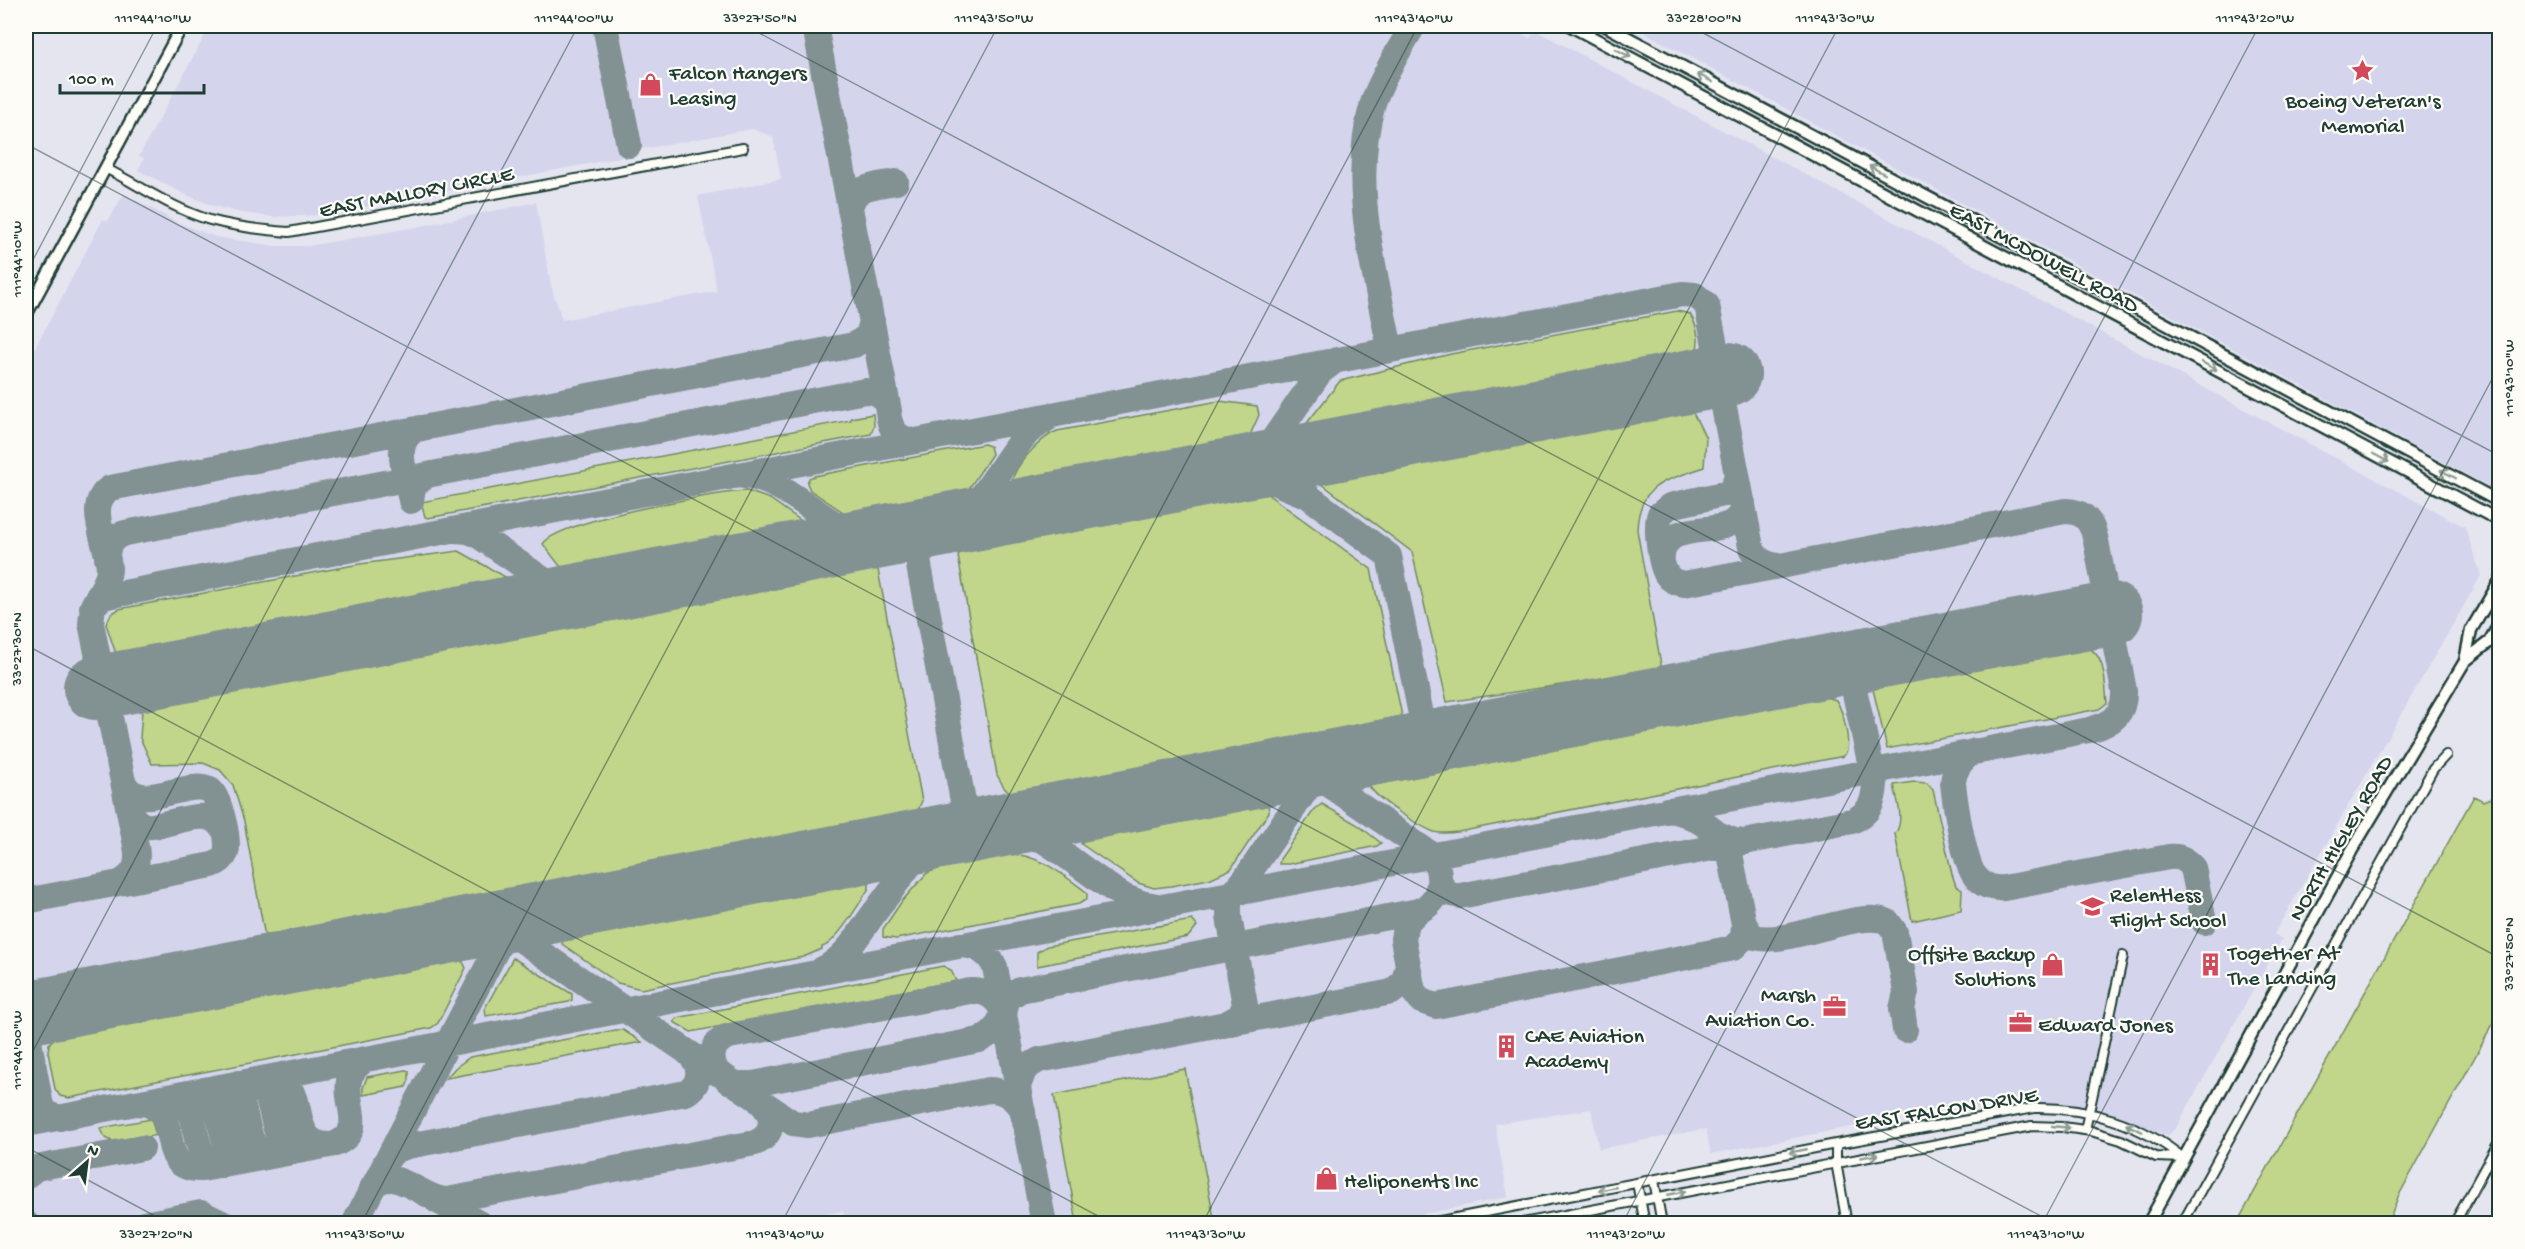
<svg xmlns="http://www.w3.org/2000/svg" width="2525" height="1249" font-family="'Gochi Hand',sans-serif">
  <rect width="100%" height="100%" fill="#e5e5f0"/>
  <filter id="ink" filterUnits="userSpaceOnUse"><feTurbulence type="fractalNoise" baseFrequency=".0167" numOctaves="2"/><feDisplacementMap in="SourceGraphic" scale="12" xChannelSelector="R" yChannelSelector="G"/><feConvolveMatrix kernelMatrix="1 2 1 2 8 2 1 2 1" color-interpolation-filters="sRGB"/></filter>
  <g filter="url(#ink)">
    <path fill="#d4d5ec" d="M 210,26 L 1507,26 L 1530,38 L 1535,30 L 2465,527 L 2481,576 L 2274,934 L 2282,939 L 2176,1128 L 2167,1136 L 2130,1120 L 2075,1105 L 2033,1104 L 1992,1110 L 1991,1106 L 1974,1108 L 1973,1102 L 1904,1115 L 1902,1112 L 1882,1121 L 1711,1154 L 1706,1129 L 1599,1149 L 1591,1109 L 1495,1124 L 1508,1197 L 1374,1224 L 845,1224 L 843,1211 L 799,1220 L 800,1224 L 26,1223 L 26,441 L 28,440 L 26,427 L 26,365 L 103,219 L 108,221 L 124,194 L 179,223 L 216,237 L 276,246 L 308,246 L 416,227 L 536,202 L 551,285 L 562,320 L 717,291 L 698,196 L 781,179 L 773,137 L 752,129 L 627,152 L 629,156 L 324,215 L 272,217 L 241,213 L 211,205 L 184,194 L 138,170 L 144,158 L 139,156 Z
      M 1632,26 L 2499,26 L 2499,492 Z"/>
    <path fill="#c1d68b" stroke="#708a60" stroke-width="1.5" d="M 1677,311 L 1690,314 C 1698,327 1704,351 1688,359 L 1300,432 L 1340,381 L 1451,354 Z
      M 1219,401 L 1257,406 L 1259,415 L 1246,444 L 1019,487 L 1014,487 L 1011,484 C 1014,466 1040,438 1057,431 Z
      M 1674,410 L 1693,413 L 1706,438 L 1704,467 C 1667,481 1639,482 1637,530 L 1662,670 L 1447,702 L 1412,552 L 1314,478 L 1662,411 Z
      M 873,414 L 874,426 L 871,434 L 428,518 L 425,517 L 421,502 L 851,420 L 851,418 Z
      M 984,444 L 990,446 L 992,454 L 966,493 L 959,499 L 852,518 L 810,490 L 807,483 L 809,478 L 814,476 Z
      M 1259,488 L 1371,569 L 1402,716 L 1017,796 L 1005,789 L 997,775 L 958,556 L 962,548 L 975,542 L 1105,520 Z
      M 747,491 L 770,499 L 800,520 L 802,527 L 575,572 L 560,566 L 543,544 C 557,521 715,492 747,491 Z
      M 459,551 L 516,583 L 126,658 L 116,654 L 106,624 L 111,614 L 119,609 L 360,564 Z
      M 864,564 L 878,570 L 922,801 L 918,810 L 910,815 L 265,937 L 244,821 L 233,785 L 220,770 L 203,763 L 152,764 L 140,738 L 142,710 L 169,697 Z
      M 2085,647 C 2106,652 2105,685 2107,703 L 2099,709 L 1887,749 L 1873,689 Z
      M 1826,697 L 1836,700 C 1843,711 1853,746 1844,756 L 1458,832 C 1450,833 1441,834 1434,832 C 1417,825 1379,801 1369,786 Z
      M 1914,782 L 1927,783 L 1933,790 L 1952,874 L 1956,886 L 1962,890 L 1961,910 L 1912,921 L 1895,834 C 1905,821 1897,800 1894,785 Z
      M 2499,795 L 2499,1013 L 2398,1197 L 2388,1223 L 2237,1223 L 2474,796 L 2483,801 Z
      M 1263,804 L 1268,805 L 1269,812 L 1231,869 L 1209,879 L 1171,886 L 1154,888 L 1138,883 L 1081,844 L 1086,839 Z
      M 1322,804 L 1358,825 L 1381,843 L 1377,846 L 1289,864 L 1279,864 L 1280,859 L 1314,810 Z
      M 1006,854 C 1037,853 1061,873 1085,891 L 1087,894 L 1087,899 L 1079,904 L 896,939 L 883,937 L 883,929 L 902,901 L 927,873 L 946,866 Z
      M 863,881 L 869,883 L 869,888 C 861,901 835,945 822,947 L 822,949 L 803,957 L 641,989 L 618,983 L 562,944 L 563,939 Z
      M 1192,920 L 1197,926 L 1188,937 L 1037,966 L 1037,952 L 1047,946 Z
      M 513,958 L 572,994 L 572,1000 L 569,1002 L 486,1016 L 485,1008 Z
      M 457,959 L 463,962 L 466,968 L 438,1023 L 431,1028 L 69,1098 L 60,1096 L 55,1089 L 48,1052 L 49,1044 L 55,1037 Z
      M 943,966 L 951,970 L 956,981 L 691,1032 L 674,1022 L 677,1018 Z
      M 616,1030 L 623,1030 L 642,1042 L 446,1078 L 455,1068 L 470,1057 Z
      M 1185,1069 L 1215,1223 L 1077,1223 L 1054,1095 Z
      M 406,1070 L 409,1071 L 409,1080 L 406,1087 L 363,1095 L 363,1088 L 367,1077 Z
      M 151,1119 L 156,1135 C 138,1138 106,1152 100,1128 Z"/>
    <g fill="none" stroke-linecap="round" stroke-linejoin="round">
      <path stroke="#829192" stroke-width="26" d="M 605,26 L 629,145
        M 815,26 L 889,411
        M 850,210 C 852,185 876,186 896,182
        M 1390,350 C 1375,269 1349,185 1373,103 C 1380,81 1401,46 1413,26
        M 1239,468 L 1308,496 L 1389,556 L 1427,744
        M 1239,468 L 1261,457 L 1320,372 L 1336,360
        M 1737,474 L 1734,486 L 1728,493 L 1670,506 L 1660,514 C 1655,525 1660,565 1667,575 C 1671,581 1678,583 1684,584 L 1779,566
        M 744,476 C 786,479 825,526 867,540
        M 410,496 C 405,473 390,438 420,428
        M 411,501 L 413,486 L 427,475 L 865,391 C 898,393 881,418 896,433 C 901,438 907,440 913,441
        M 964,522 L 1019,443 L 1028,432 L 1048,418
        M 455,530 L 468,531 L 476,534 L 560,591 L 585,594
        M 917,555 C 922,538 929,533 944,526
        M 1662,556 C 1665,512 1741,547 1743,503
        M 107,558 C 107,545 112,537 125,533 L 427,475
        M 92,608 C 97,595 109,583 109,568 C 108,543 84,505 110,488 L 854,345 L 868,336 L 872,321
        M 1975,751 C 1962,758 1954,768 1953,783 C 1955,802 1964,863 1975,876 C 1982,886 1993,889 2004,888 L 2169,857 C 2180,856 2187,859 2193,868 L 2204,922
        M 963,801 C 982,839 994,815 1017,826 C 1056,844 1088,875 1125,897 L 1141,903 L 1157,906
        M 1667,810 C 1686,810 1722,832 1729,849 L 1744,924 L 1752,936 C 1784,949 1858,907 1888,922 L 1895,932 L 1906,992 L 1902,1009 L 1905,1030
        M 130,811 L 135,820 L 144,826 C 168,829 210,801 224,830
        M 1720,835 L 1734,841 L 1744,842 L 1852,821 C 1870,814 1874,801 1875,784 L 1848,662
        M 119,883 L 212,865 C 218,863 223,860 226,853 C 230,841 220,798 210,790 C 185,778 140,815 124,783
        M 1439,883 L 1448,893 L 1460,896 L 1728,845
        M 26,901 L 119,883 C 136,875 139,863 136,846 L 91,623 L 93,606 L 103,597 L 1682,294 L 1695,295 L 1707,305 L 1721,376
        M 1418,911 L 1406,923 L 1403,939 L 1413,991 L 1421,1001 L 1436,1006 L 1733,948 L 1743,938 L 1744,924
        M 474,927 L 502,928 L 514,935 L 793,1123 L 808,1125 L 989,1090 C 1005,1090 1015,1098 1023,1112
        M 960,945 C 976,945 988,952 995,967 L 1044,1224
        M 823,969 C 847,957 859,933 875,912 C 891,890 908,868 924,845 C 939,825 961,842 963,801 L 917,555 L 904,542 L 883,537
        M 1004,1015 L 1007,999 L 1020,990 L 1418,911 C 1442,902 1444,875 1432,855 L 1305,768
        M 26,1025 L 41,1106 L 47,1114 L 60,1118
        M 1224,1025 L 1240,1016 L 1245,1005 L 1229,917 L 1229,898 L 1245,879 L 1324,764
        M 719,1074 C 708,1060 711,1042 729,1036 L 970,991 C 987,990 999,999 1004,1015
        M 265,1079 C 317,1075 280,1146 330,1145
        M 728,1081 L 737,1084 L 753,1084 L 979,1040 C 995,1033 1003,1022 1002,1005
        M 239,1083 C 291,1082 255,1147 303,1150
        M 1018,1086 L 1025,1068 L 1039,1060 L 1392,992 L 1404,981 L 1408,965
        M 214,1088 C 265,1086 228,1157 279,1154
        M 185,1094 C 241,1088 202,1161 253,1159
        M 161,1098 C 214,1095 177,1164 226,1164
        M 135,1103 L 149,1104 L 162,1113 C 175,1136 163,1170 202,1169 L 335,1144 C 378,1126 322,1084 367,1059
        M 26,1124 L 2089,730 C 2110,725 2125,715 2124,691 L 2096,541 C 2092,522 2085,511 2065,511 L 1780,566 C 1766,566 1756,560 1751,547 L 1718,376
        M 386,1161 L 395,1150 L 408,1146 L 686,1093 C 702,1083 702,1065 688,1053
        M 26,1176 L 36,1168 L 142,1148
        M 372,1188 C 393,1162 422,1200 447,1200 L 755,1143 C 775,1135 775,1115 760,1102
        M 436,1200 L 480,1224
        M 26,1223 L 26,1224
        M 144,1224 L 201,1213 L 224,1224
        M 354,1224 L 504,935 L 518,923 L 534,916"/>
      <path stroke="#829192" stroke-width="64" d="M 95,688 L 1729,374
        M 26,1013 L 1848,662 L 2111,614"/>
      <defs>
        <path id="minor" d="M 105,168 C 139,185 173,209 210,220 C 236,227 262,230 289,232 L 743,148
          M 2085,1130 L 2123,956
          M 1836,1144 L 1836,1162 L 1847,1224
          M 1654,1180 L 1662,1224
          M 1637,1183 L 1645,1224
          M 1425,1224 L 1836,1144 L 2034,1108 C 2088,1107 2142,1124 2183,1158
          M 1517,1224 L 2032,1126 L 2063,1127 L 2091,1131 L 2121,1140 L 2156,1157 L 2183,1158
          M 2182,1224 L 2433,769 L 2446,755
          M 2454,1224 L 2500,1140"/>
        <path id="secondary" d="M 1571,26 L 2500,521
          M 1606,26 L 2500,502
          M 26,315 L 182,26
          M 2465,661 L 2489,642 L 2500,623
          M 2148,1224 L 2352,850 L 2465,661 L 2471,630 L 2500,581"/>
      </defs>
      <use href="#minor" stroke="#1f3d34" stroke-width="12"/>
      <use href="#secondary" stroke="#1f3d34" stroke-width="15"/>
      <use href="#minor" stroke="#fdfcf7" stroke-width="8"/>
      <use href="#secondary" stroke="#fdfcf7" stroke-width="10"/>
    </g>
    <defs><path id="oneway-shaft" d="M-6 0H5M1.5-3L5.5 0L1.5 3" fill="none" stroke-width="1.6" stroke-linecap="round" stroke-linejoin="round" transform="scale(1.5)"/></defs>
    <g stroke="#8e9c96">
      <use href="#oneway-shaft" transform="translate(1623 53) rotate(28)"/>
      <use href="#oneway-shaft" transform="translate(1705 78) rotate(-152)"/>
      <use href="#oneway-shaft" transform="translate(1877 170) rotate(-152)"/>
      <use href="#oneway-shaft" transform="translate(2209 366) rotate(28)"/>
      <use href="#oneway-shaft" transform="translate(2381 458) rotate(28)"/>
      <use href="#oneway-shaft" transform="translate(2448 474) rotate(-152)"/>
      <use href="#oneway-shaft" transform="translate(2061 1127) rotate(6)"/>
      <use href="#oneway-shaft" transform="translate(2134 1128) rotate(-156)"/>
      <use href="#oneway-shaft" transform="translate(1798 1151) rotate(169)"/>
      <use href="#oneway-shaft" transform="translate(1869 1156) rotate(-10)"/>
      <use href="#oneway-shaft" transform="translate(1607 1189) rotate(169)"/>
      <use href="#oneway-shaft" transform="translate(1677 1193) rotate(-11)"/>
    </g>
  </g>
  <path fill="none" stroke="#1f3d34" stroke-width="1.5" stroke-opacity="0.45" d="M 746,26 L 2500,958M 1690,26 L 2500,456M 26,144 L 2056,1224M 26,273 L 157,26M 26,645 L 1113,1224M 26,1064 L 578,26M 26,1147 L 170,1224M 361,1224 L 998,26M 781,1224 L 1418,26M 1202,1224 L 1839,26M 1622,1224 L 2259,26M 2042,1224 L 2500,364M 2463,1224 L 2500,1154"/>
  <defs>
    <symbol id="sight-bare" viewBox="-9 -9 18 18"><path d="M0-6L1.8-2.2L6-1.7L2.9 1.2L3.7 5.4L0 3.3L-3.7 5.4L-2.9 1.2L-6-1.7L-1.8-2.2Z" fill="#d1495b" stroke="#fdfcf7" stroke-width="2.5" paint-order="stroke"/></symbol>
    <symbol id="shop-bare" viewBox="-9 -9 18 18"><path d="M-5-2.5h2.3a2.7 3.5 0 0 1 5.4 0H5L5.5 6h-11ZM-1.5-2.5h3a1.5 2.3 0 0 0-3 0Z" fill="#d1495b" stroke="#fdfcf7" stroke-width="2.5" paint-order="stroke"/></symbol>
    <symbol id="school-bare" viewBox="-9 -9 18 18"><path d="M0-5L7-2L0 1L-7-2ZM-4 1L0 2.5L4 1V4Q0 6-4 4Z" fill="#d1495b" stroke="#fdfcf7" stroke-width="2.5" paint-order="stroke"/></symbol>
    <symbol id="building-bare" viewBox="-9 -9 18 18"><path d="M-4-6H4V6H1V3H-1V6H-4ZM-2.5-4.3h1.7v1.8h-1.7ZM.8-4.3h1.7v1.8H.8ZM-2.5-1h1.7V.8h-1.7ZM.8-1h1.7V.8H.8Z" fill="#d1495b" stroke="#fdfcf7" stroke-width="2.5" paint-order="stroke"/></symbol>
    <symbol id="office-bare" viewBox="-9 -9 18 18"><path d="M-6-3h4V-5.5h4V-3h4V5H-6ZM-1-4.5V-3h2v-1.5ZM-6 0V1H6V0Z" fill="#d1495b" stroke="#fdfcf7" stroke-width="2.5" paint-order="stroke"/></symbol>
  </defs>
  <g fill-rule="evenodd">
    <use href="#sight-bare" x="2346" y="54" width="33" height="33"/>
    <use href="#shop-bare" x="634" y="68" width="33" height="33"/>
    <use href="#school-bare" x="2076" y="890" width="33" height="33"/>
    <use href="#building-bare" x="2194" y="948" width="33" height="33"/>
    <use href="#shop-bare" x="2036" y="948" width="33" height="33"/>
    <use href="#office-bare" x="1818" y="990" width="33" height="33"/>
    <use href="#office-bare" x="2004" y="1006" width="33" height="33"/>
    <use href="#building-bare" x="1490" y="1030" width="33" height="33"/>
    <use href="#shop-bare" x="1310" y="1162" width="33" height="33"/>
  </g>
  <g text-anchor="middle" stroke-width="4.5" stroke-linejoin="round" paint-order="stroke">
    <g font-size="22" fill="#1f3d34" stroke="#fdfcf7" text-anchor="start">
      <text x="669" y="79">Falcon Hangers<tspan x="669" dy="25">Leasing</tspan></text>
      <text x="2363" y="107" text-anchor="middle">Boeing Veteran's<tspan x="2363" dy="25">Memorial</tspan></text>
      <text x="2110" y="901">Relentless<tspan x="2110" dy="25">Flight School</tspan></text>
      <text x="2228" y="959">Together At<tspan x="2228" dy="25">The Landing</tspan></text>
      <text x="2035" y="960" text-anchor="end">Offsite Backup<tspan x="2035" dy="25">Solutions</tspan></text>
      <text x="1816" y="1001" text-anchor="end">Marsh<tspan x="1816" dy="25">Aviation Co.</tspan></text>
      <text x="2038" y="1031">Edward Jones</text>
      <text x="1525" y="1042">CAE Aviation<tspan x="1525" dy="25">Academy</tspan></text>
      <text x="1344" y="1187">Heliponents Inc</text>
    </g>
    <g font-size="22" fill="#1f3d34" stroke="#fdfcf7">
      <text transform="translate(416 190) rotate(-11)" y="8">EAST MALLORY CIRCLE</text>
      <text transform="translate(2045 256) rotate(28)" y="8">EAST MCDOWELL ROAD</text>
      <text transform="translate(2339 837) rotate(-60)" y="8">NORTH HIGLEY ROAD</text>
      <text transform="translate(1946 1107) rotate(-9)" y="8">EAST FALCON DRIVE</text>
    </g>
  </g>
  <rect width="2525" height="1249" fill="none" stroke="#fdfcf7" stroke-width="66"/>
  <g transform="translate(87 1162) rotate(28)" stroke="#fdfcf7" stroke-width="4.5" paint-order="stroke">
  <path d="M0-4.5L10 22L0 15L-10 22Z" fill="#1f3d34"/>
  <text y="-9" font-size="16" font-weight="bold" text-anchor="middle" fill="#1f3d34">N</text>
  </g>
  <path d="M60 84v9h144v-9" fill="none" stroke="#1f3d34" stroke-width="3"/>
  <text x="69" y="84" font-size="18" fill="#1f3d34" stroke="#fdfcf7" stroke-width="4.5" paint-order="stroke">100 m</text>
  <rect x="33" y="33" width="2459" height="1183" fill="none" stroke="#1f3d34" stroke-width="2"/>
  <g font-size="15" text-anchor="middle" fill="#1f3d34">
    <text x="153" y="22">111°44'10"W</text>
    <text x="574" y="22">111°44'00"W</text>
    <text x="760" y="22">33°27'50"N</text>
    <text x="994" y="22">111°43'50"W</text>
    <text x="1414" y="22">111°43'40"W</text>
    <text x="1704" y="22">33°28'00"N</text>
    <text x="1835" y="22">111°43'30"W</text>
    <text x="2255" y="22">111°43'20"W</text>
    <text transform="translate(16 259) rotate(-90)" y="5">111°44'10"W</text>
    <text transform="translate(2508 378) rotate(-90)" y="5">111°43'10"W</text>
    <text transform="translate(16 649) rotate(-90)" y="5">33°27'30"N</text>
    <text transform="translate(2508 954) rotate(-90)" y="5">33°27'50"N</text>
    <text transform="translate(16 1050) rotate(-90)" y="5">111°44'00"W</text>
    <text x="156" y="1238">33°27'20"N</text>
    <text x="365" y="1238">111°43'50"W</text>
    <text x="785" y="1238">111°43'40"W</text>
    <text x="1206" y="1238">111°43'30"W</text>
    <text x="1626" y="1238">111°43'20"W</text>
    <text x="2046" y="1238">111°43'10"W</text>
  </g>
</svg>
